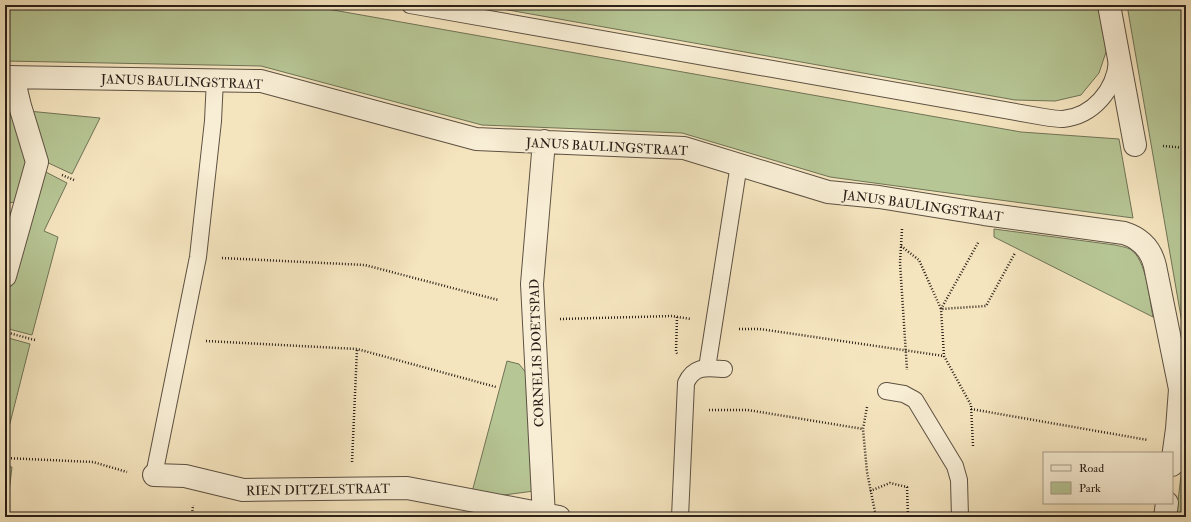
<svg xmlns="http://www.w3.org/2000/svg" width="1191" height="522" font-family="'IM FELL Double Pica',serif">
  <rect width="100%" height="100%" fill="#f5e5bf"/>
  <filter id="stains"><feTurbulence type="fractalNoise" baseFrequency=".005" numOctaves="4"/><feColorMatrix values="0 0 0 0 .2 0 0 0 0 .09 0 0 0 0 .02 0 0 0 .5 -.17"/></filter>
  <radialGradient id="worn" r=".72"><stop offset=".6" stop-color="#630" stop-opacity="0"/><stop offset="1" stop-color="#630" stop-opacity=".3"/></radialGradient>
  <path fill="#b7c695" stroke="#707356" d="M 5,5 L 305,5 L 1021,132 L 1119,139 L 1133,218 L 830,177 L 682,133 L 482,125 L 261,66 L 5,61 Z
    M 480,5 L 1099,5 L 1107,49 L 1099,73 L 1081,95 L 1055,101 L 1015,100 Z
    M 1127,5 L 1186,5 L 1186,346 Z
    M 5,109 L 14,110 L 29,163 L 19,201 L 5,204 Z
    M 28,111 L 100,118 L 72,174 L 42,160 Z
    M 42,170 L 67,183 L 44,231 L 58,237 L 32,335 L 5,328 L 5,304 Z
    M 17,211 L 5,253 L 5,214 Z
    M 994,229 L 1115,245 C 1119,246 1126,247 1130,249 C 1147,260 1149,298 1153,317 L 994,237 Z
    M 5,337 L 30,344 L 5,443 Z
    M 507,361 L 519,364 L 531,379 L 534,491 L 489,497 L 472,492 Z
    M 1186,435 L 1186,517 L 1176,517 Z
    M 5,466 L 12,467 L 6,517 L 5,517 Z"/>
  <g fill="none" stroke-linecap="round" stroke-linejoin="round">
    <defs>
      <path id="lane" d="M 410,5 L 1044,117 C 1050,118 1057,119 1063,119 C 1093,116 1115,90 1117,61
        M 707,368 L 739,164
        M 886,391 L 904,394 L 915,400 L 955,466 L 959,480 L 960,517
        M 154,475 L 198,257 L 213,121 L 215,79
        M 680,517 L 686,383 C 694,365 707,368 724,369"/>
      <path id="street" d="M 1109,5 L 1135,145
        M 5,77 L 261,81 L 476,139 L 684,148 L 828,192 L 879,197 L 984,214 L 1124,233 C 1140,238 1151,249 1155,266 L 1180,389 L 1177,429 L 1172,465
        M 5,276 L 37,162 L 20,106 L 13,77
        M 154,475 L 185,476 L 243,490 L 407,488 L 559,517
        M 544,517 L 532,284 L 544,141
        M 1165,517 L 1167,503"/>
    </defs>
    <use href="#lane" stroke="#5d5142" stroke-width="18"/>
    <use href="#street" stroke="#5d5142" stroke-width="24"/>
    <path stroke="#2a2018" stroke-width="2.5" stroke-dasharray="1 2" stroke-linecap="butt" d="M 1163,146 L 1186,148
      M 62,175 L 74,180
      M 902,229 L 900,263 L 907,370
      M 901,246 L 919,260 L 941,309 L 986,306 L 1015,253
      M 222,258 L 365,265 L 498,300
      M 677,317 L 676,352 L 678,355
      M 560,319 L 672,316 L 691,319
      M 739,329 L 760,329 L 944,356
      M 5,332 L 35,340
      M 206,341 L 357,349 L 496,387
      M 867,407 L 863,429 L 867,472 L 876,517
      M 971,409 L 1148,440
      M 709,410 L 748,410 L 863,429
      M 973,446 L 971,405 L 944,356 L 941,309 L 979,241
      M 5,458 L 93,462 L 127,472
      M 352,462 L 357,349
      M 870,491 L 890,483 L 907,487 L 908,517
      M 192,517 L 193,505"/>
    <use href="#lane" stroke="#f8eed5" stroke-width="16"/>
    <use href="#street" stroke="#f8eed5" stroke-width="22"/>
  </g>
  <g text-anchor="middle" stroke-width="4" stroke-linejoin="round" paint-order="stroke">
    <g font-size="13" fill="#2a2018" stroke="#f8eed5">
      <text transform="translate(182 81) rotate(2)" y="5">JANUS BAULINGSTRAAT</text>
      <text transform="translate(607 146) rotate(3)" y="5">JANUS BAULINGSTRAAT</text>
      <text transform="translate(923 205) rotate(8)" y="5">JANUS BAULINGSTRAAT</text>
      <text transform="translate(536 353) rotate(-92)" y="5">CORNELIS DOETSPAD</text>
      <text transform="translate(318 489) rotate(-1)" y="5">RIEN DITZELSTRAAT</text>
    </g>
  </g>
  <rect width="1191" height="522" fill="none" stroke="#f5e5bf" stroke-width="20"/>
  <rect x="6" y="6" width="1179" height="510" fill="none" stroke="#2a2018" stroke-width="2"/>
  <rect x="10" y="10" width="1171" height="502" fill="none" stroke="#2a2018"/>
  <rect x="1043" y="452" width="130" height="52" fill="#f8eed5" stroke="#a69c89"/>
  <rect x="1051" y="465" width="20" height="6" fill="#f8eed5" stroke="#a69c89"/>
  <text x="1079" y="472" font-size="12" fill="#2a2018">Road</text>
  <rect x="1051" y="482" width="20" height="12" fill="#b7c695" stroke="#a69c89"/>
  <text x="1079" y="492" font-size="12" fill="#2a2018">Park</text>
  <rect width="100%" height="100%" filter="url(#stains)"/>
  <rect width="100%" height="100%" fill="url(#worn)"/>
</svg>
